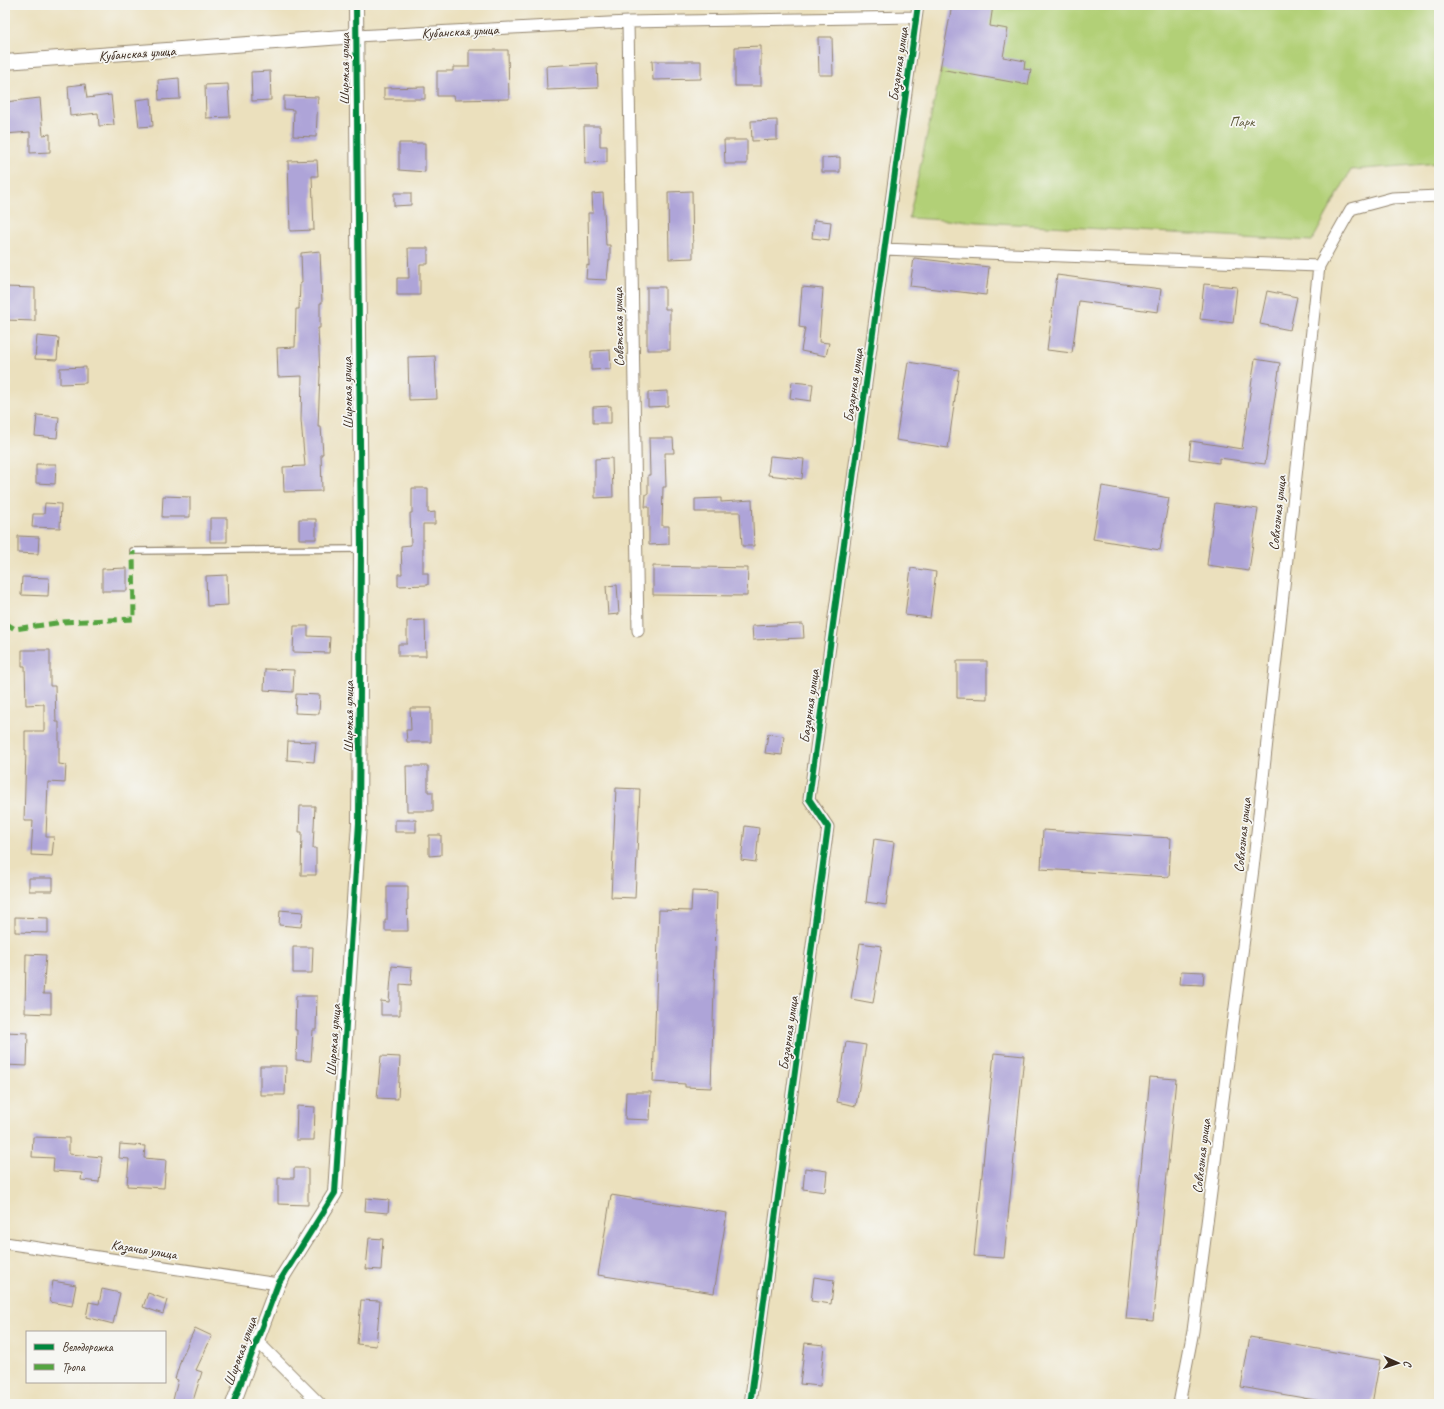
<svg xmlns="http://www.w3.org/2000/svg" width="1444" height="1409" font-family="Caveat,sans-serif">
  <rect width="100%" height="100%" fill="#f6f6f2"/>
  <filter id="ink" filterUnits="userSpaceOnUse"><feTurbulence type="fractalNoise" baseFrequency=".025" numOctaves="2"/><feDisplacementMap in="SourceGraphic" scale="8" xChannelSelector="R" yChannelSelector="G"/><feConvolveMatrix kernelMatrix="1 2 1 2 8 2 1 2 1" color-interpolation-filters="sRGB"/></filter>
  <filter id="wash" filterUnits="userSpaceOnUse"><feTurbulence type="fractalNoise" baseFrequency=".012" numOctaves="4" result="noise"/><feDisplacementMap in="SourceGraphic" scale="16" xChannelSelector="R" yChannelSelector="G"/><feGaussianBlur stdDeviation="0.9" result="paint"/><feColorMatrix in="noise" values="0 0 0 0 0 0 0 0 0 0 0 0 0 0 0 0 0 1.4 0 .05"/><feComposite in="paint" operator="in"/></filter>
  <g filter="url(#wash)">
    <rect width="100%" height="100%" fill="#ebe0bd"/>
    <path fill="#b2d077" stroke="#767d4a" d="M 955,5 L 1439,5 L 1439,163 L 1351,170 L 1312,241 L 909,218 Z"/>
    <g id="blocks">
      <path fill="#aea4d8" d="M 952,5 L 993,5 L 990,26 L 1008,29 L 1003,57 L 1025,61 L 1024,69 L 1031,70 L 1028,85 L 940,69 Z
        M 818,37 L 832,37 L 833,75 L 819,75 Z
        M 761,46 L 761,86 L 735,86 L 735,47 Z
        M 469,50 L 508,50 L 509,99 L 454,100 L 453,96 L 437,96 L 437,71 L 453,71 L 453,67 L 469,67 Z
        M 652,61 L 701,61 L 701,79 L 653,80 Z
        M 597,63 L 598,88 L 547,90 L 546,66 Z
        M 270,71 L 271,100 L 252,101 L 251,72 Z
        M 179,78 L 180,99 L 159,100 L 158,80 Z
        M 85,84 L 87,98 L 111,95 L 114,125 L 99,126 L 98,113 L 70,116 L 68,86 Z
        M 228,84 L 230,117 L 206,118 L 205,85 Z
        M 425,87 L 425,99 L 384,99 L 384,88 Z
        M 284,96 L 318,97 L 316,137 L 293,136 L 294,110 L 284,109 Z
        M 40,98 L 43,135 L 50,134 L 50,152 L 30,153 L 30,132 L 5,134 L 5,102 Z
        M 151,98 L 153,126 L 139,127 L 136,100 Z
        M 777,120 L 777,140 L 752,141 L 751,121 Z
        M 584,126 L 600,126 L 600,146 L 607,146 L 607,162 L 585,163 Z
        M 724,140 L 747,140 L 747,164 L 725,164 Z
        M 399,143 L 425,143 L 425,172 L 399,170 Z
        M 840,157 L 840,172 L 822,172 L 822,158 Z
        M 317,160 L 318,176 L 312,176 L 314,230 L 290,231 L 288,161 Z
        M 692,191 L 693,258 L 669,259 L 668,192 Z
        M 394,193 L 411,193 L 411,205 L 394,206 Z
        M 603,193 L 606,245 L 610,245 L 610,260 L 609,260 L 607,280 L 586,279 L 587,265 L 589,266 L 588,213 L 593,213 L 592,194 Z
        M 814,220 L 831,222 L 829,240 L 812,238 Z
        M 408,248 L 428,248 L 428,264 L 420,264 L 420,295 L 397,295 L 397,278 L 409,278 Z
        M 320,251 L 322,303 L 320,303 L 320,328 L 318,328 L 320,375 L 318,427 L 321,427 L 323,454 L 321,454 L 322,491 L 284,492 L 283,467 L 305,466 L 301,420 L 302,376 L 278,377 L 277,348 L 295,347 L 296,309 L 299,309 L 300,283 L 302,283 L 301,253 Z
        M 914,258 L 989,267 L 986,295 L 910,286 Z
        M 1057,275 L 1161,289 L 1158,312 L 1079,301 L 1072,353 L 1047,350 Z
        M 1204,284 L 1237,287 L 1233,323 L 1200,319 Z
        M 5,287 L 35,288 L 35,321 L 5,320 Z
        M 647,287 L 665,287 L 665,309 L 670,309 L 670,350 L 647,350 Z
        M 802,287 L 823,289 L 819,342 L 829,343 L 826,356 L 801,351 L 805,328 L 799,327 Z
        M 1267,291 L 1297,297 L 1290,330 L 1260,324 Z
        M 37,336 L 59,338 L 57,360 L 35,359 Z
        M 610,350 L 611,369 L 591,370 L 591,351 Z
        M 435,356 L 437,399 L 409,400 L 408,357 Z
        M 1255,359 L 1280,363 L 1265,464 L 1219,458 L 1219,463 L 1189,459 L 1191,441 L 1242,449 Z
        M 908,362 L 959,370 L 948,448 L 896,440 Z
        M 86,367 L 86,383 L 60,384 L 60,368 Z
        M 792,382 L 813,384 L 811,401 L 790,398 Z
        M 668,391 L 668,406 L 648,407 L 648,392 Z
        M 611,406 L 611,423 L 593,423 L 593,407 Z
        M 37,415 L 59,417 L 57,438 L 35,436 Z
        M 649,438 L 673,438 L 674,453 L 665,453 L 666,487 L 663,487 L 662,526 L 669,526 L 669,544 L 649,545 L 649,507 L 645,507 L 646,494 L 648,494 L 648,475 L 650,475 Z
        M 770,456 L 804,459 L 802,479 L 768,475 Z
        M 612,458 L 613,497 L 595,498 L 595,459 Z
        M 36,464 L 56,464 L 55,484 L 36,483 Z
        M 1102,486 L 1169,498 L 1160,550 L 1093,539 Z
        M 412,488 L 428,488 L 428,513 L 435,512 L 435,524 L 423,524 L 423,573 L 428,573 L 428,585 L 398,586 L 398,574 L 402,574 L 401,546 L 411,545 L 410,513 L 412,513 Z
        M 163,496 L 190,497 L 190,517 L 162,517 Z
        M 721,498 L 721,502 L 752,500 L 754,546 L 742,546 L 740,512 L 695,512 L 695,499 Z
        M 45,503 L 61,504 L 60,528 L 32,527 L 33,514 L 44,514 Z
        M 1215,503 L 1258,509 L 1249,571 L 1207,565 Z
        M 210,518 L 227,518 L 227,542 L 210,542 Z
        M 299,519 L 316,519 L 316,539 L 299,539 Z
        M 18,536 L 39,537 L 38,554 L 18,553 Z
        M 653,566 L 748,568 L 747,596 L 653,595 Z
        M 127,568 L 127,591 L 102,591 L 102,569 Z
        M 911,568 L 936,572 L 930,618 L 905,615 Z
        M 227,575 L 228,605 L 207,606 L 206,576 Z
        M 22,577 L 49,578 L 48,596 L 21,595 Z
        M 617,585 L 619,614 L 608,615 L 606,586 Z
        M 425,620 L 426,656 L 398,656 L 398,644 L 407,644 L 407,621 Z
        M 803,624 L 804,638 L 753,640 L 752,626 Z
        M 294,626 L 308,626 L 308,636 L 330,637 L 329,653 L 293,652 Z
        M 22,650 L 50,650 L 50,686 L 55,686 L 56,722 L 59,722 L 59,764 L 66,765 L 65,783 L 48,782 L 46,837 L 54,837 L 52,856 L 31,855 L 33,821 L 24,821 L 26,750 L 25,750 L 25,731 L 44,731 L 44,704 L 26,705 L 25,666 L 22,666 Z
        M 957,661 L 987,661 L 987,699 L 957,698 Z
        M 265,669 L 294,670 L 293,692 L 264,690 Z
        M 296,694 L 320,695 L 319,714 L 295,713 Z
        M 410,708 L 431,708 L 431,742 L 407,742 L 406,730 L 411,730 Z
        M 768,734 L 784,736 L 782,755 L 765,753 Z
        M 288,741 L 316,742 L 314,762 L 287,760 Z
        M 406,766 L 428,766 L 428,792 L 433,792 L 433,811 L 407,811 Z
        M 616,788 L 640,789 L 635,898 L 611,897 Z
        M 300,806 L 315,806 L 313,848 L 316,848 L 316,875 L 301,875 L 302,832 L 299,832 Z
        M 395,820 L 416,820 L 416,832 L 395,832 Z
        M 745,826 L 759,828 L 756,862 L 741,860 Z
        M 1043,830 L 1171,838 L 1169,877 L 1041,869 Z
        M 429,835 L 441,835 L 441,855 L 429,856 Z
        M 874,839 L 894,842 L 886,905 L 866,902 Z
        M 29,878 L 53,878 L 53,891 L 29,891 Z
        M 387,886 L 408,886 L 408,900 L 407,900 L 408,931 L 385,931 L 385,920 L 387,920 Z
        M 692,891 L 717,892 L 711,1088 L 685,1087 L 685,1084 L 653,1082 L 659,910 L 691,911 Z
        M 280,910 L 303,912 L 301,927 L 279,925 Z
        M 15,917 L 48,918 L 48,933 L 15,932 Z
        M 860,943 L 882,946 L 873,1003 L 851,999 Z
        M 293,947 L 313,947 L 312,973 L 293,973 Z
        M 26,954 L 46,955 L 43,994 L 51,994 L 51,1014 L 25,1013 Z
        M 392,966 L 412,968 L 411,985 L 400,984 L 400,1015 L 381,1015 L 381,1001 L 389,1002 Z
        M 1181,971 L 1204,972 L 1203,985 L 1180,984 Z
        M 296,996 L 317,996 L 316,1030 L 313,1030 L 311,1061 L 296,1060 L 297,1030 L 295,1030 Z
        M 5,1032 L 28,1033 L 27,1066 L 5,1065 Z
        M 846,1042 L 866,1045 L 856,1106 L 837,1102 Z
        M 994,1053 L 1024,1056 L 1004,1258 L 974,1256 Z
        M 381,1056 L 400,1057 L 398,1099 L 377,1098 Z
        M 260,1066 L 286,1066 L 285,1095 L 260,1095 Z
        M 1150,1077 L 1176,1079 L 1153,1321 L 1126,1319 Z
        M 626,1092 L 651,1092 L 650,1120 L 625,1119 Z
        M 297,1106 L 315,1107 L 314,1140 L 296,1140 Z
        M 33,1137 L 69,1138 L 69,1154 L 102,1157 L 99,1182 L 81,1180 L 82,1173 L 53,1171 L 54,1158 L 32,1157 Z
        M 120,1144 L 145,1146 L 144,1158 L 166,1160 L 164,1188 L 127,1186 L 129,1159 L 119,1158 Z
        M 294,1168 L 308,1168 L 308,1205 L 278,1204 L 278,1178 L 294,1178 Z
        M 805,1168 L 827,1171 L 825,1192 L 803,1189 Z
        M 611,1195 L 727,1213 L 714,1293 L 598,1275 Z
        M 366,1198 L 389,1200 L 388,1213 L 365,1211 Z
        M 369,1238 L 383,1239 L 381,1270 L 366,1269 Z
        M 814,1277 L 834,1280 L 831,1304 L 811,1301 Z
        M 53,1281 L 76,1285 L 72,1306 L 50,1302 Z
        M 102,1289 L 120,1293 L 113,1324 L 86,1317 L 89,1302 L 99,1304 Z
        M 148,1293 L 167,1300 L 163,1314 L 143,1307 Z
        M 361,1300 L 380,1301 L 376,1346 L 357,1344 Z
        M 195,1328 L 212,1336 L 196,1370 L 202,1372 L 192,1404 L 172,1404 L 178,1380 L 175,1379 L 181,1359 Z
        M 1250,1337 L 1380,1360 L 1372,1404 L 1338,1404 L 1241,1387 Z
        M 805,1343 L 824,1345 L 820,1386 L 800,1384 Z"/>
    </g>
  </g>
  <g filter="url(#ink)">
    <use href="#blocks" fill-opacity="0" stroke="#93856e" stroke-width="1"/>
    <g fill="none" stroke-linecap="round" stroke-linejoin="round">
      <defs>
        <path id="service" d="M 133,551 L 360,549"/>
        <path id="minor" d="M 628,22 L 638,631
          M 356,36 L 628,22 L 916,17
          M 884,249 L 1319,266 L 1351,209 L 1392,198 L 1439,196
          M 5,1243 L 278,1284
          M 256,1340 L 320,1404
          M 750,1404 L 828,827 L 809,799 L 918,5
          M 1179,1404 L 1193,1331 L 1253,869 L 1319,266"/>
        <path id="tertiary" d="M 5,62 L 356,36
          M 233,1404 L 278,1284 L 335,1193 L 359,823 L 361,549 L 356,5"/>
      </defs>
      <use href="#service" stroke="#93856e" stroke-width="8"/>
      <use href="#minor" stroke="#93856e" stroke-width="13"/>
      <use href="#tertiary" stroke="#93856e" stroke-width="16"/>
      <use href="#service" stroke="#fff" stroke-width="5.5"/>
      <use href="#minor" stroke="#fff" stroke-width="11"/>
      <use href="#tertiary" stroke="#fff" stroke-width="14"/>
      <path stroke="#54a441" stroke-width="5" stroke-dasharray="10 5" stroke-linecap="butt" d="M 5,623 L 15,629 L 63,622 L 134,619 L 133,551"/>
      <defs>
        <path id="cycleway" d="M 233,1404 L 278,1284 L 335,1193 L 359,823 L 361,549 L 356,5
          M 750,1404 L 828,827 L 809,799 L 918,5"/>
      </defs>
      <use href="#cycleway" stroke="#f6f6f2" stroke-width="8"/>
      <use href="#cycleway" stroke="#00873e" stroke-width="6"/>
    </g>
  </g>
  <g text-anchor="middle" stroke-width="3.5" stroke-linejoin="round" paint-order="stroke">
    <g font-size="14" fill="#3b2a1e" stroke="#f6f6f2">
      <text transform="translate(460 31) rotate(-3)" y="5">Кубанская улица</text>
      <text transform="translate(137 53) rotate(-4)" y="5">Кубанская улица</text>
      <text transform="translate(898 64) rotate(-82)" y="5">Базарная улица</text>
      <text transform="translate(344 69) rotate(-90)" y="5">Широкая улица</text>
      <text transform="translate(618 327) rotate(-91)" y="5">Советская улица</text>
      <text transform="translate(853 385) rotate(-82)" y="5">Базарная улица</text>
      <text transform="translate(347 393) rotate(-91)" y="5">Широкая улица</text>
      <text transform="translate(1277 513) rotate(-84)" y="5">Совхозная улица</text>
      <text transform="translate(809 706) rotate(-82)" y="5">Базарная улица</text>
      <text transform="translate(348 717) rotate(-90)" y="5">Широкая улица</text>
      <text transform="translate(1242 835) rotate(-84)" y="5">Совхозная улица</text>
      <text transform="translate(788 1033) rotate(-82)" y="5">Базарная улица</text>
      <text transform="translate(333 1040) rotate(-86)" y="5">Широкая улица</text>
      <text transform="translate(1201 1156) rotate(-83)" y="5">Совхозная улица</text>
      <text transform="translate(144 1249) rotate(9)" y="5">Казачья улица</text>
      <text transform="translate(240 1351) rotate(-70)" y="5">Широкая улица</text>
    </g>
    <g font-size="14" fill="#595434" stroke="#f6f6f2">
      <text x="1242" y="126">Парк</text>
    </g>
  </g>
  <rect width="1444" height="1409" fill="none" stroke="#f6f6f2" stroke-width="20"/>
  <rect x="26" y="1331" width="140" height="52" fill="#f6f6f2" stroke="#aba49d"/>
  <rect x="34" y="1344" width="20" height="6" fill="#00873e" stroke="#aba49d"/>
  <text x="62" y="1351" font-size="12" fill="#3b2a1e">Велодорожка</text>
  <rect x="34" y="1364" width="20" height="6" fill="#54a441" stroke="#aba49d"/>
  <text x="62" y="1371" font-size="12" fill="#3b2a1e">Тропа</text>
  <g transform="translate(1398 1363) rotate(93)" stroke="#f6f6f2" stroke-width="3" paint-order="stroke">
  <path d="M0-3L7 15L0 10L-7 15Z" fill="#3b2a1e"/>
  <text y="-6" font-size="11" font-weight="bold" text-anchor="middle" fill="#3b2a1e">С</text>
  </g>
</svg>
